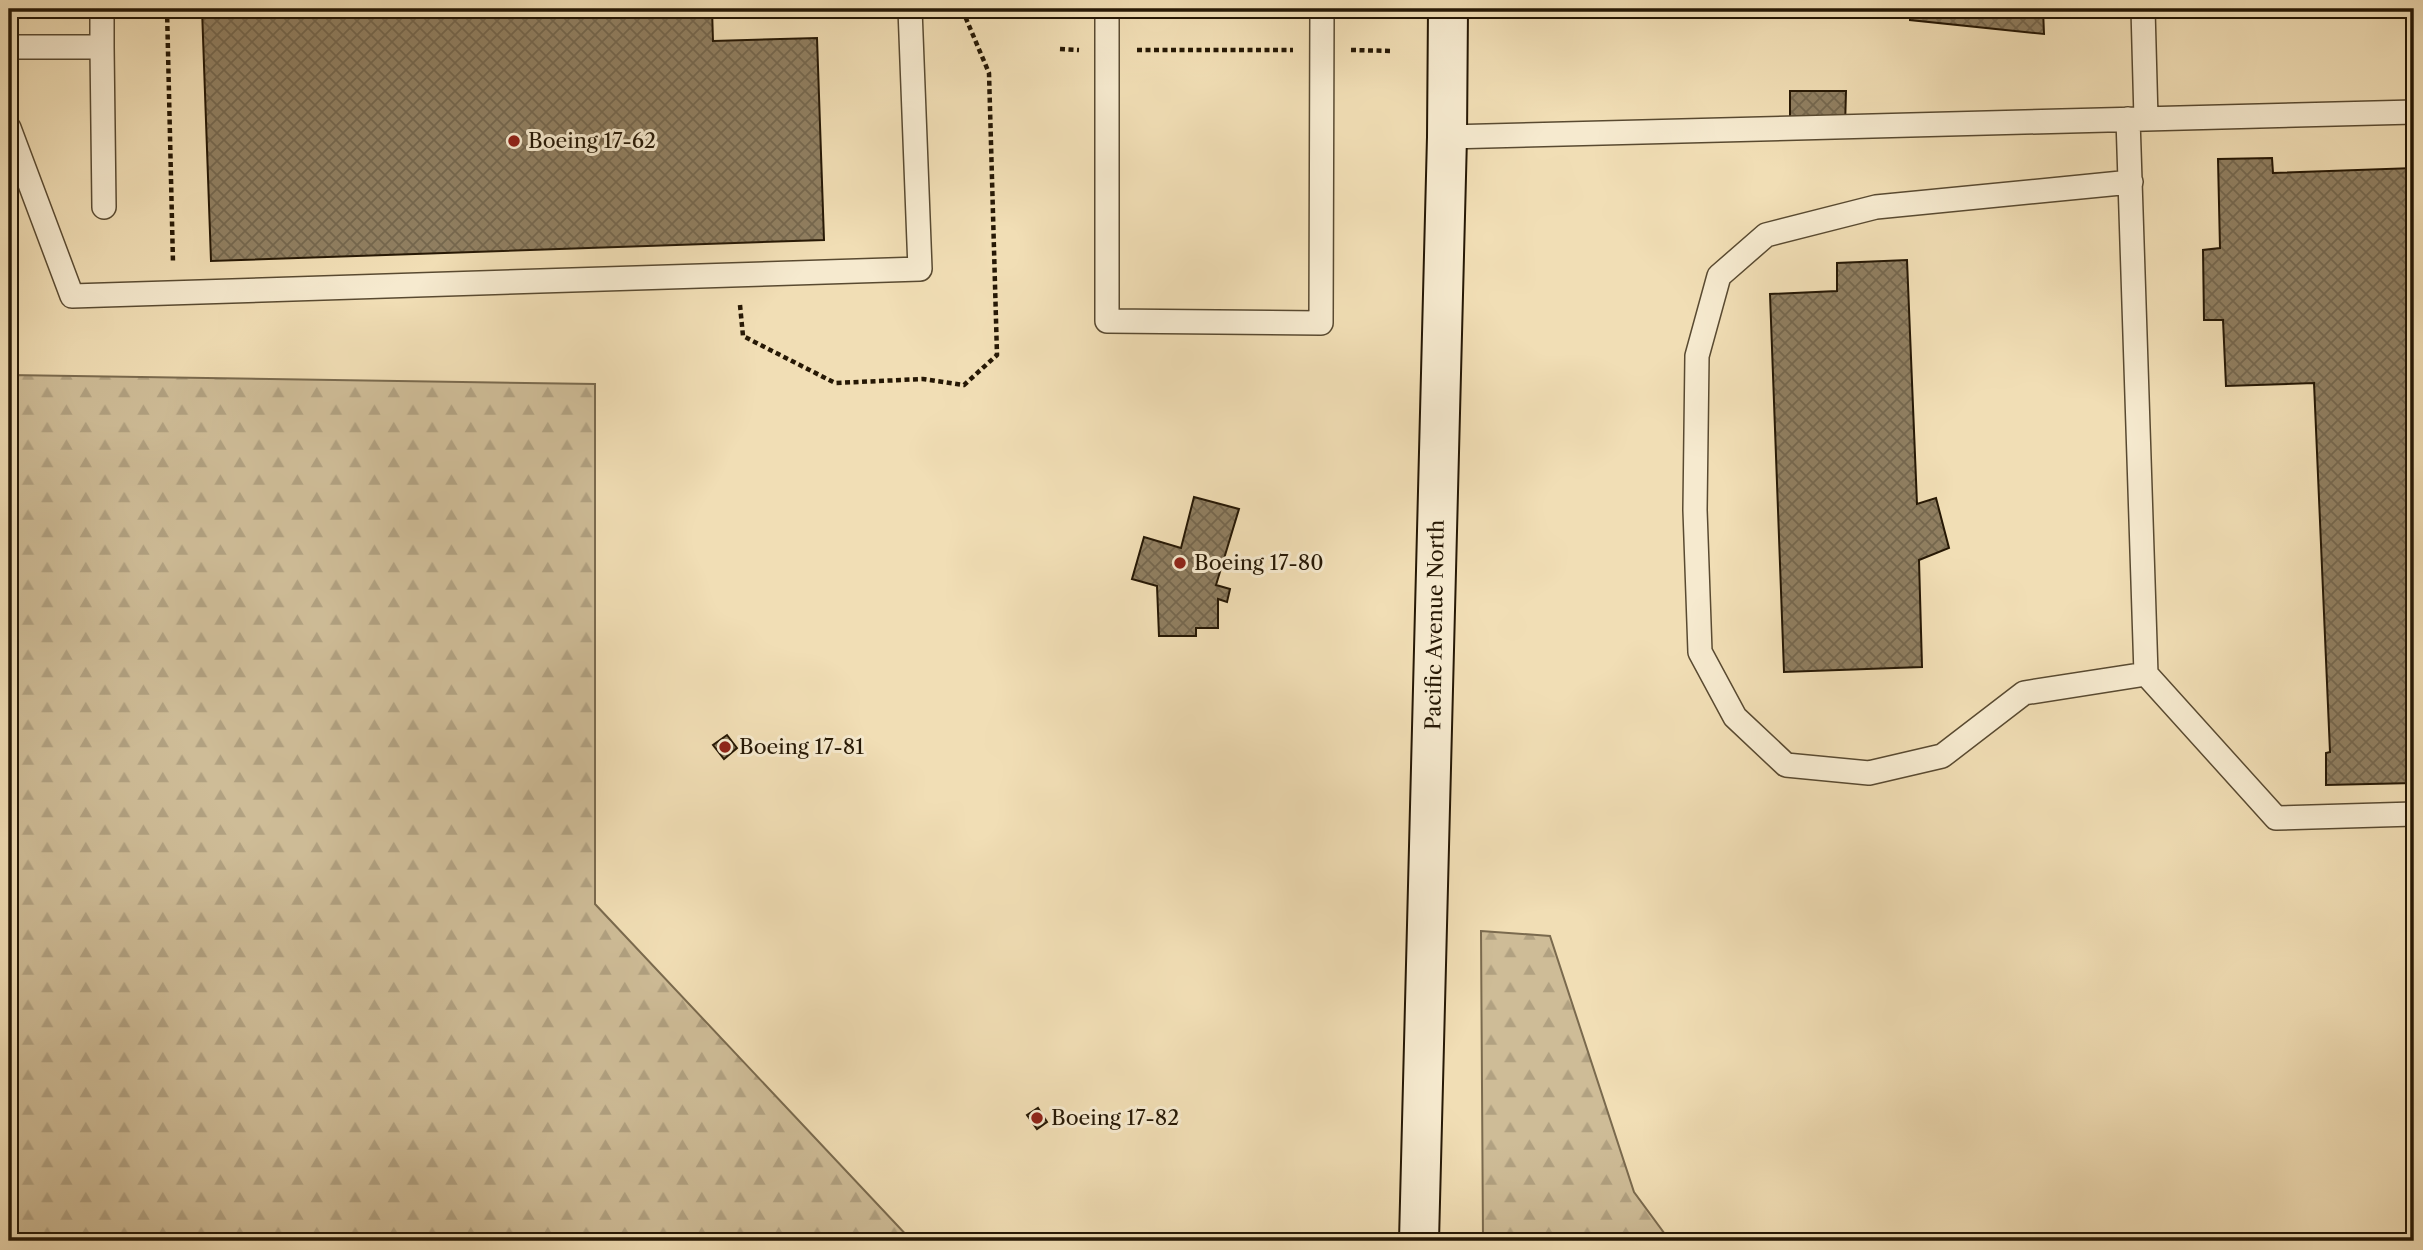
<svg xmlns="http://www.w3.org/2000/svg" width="2423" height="1250" font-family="'Libre Caslon Text',serif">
  <defs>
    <pattern id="forest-firs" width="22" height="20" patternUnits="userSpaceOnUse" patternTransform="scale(1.75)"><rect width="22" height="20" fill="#cebc97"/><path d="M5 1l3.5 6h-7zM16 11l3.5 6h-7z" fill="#b1a181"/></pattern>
    <pattern id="building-cross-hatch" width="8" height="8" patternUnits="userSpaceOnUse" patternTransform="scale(1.75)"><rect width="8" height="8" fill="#907f61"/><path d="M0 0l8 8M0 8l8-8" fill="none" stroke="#75674e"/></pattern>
  </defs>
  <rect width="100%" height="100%" fill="#f1deb5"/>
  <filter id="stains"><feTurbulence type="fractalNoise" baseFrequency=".00286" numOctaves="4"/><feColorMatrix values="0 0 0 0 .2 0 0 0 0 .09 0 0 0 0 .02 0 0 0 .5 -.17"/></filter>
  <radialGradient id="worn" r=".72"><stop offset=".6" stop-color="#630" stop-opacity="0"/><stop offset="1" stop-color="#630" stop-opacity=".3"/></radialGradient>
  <path fill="url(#forest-firs)" stroke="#7a6a4e" stroke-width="2" d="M 9,375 L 595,384 L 595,904 L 912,1241 L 9,1241 Z
    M 1481,931 L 1550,936 L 1634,1192 L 1670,1241 L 1483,1241 Z"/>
  <path fill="url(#building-cross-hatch)" stroke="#261805" stroke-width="2" d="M 202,9 L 712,9 L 713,41 L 817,38 L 824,240 L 211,261 Z
    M 1910,9 L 2043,9 L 2044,34 L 1910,20 Z
    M 1790,91 L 1846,91 L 1845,127 L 1790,127 Z
    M 2272,158 L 2273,173 L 2414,168 L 2414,783 L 2326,785 L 2326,753 L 2330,752 L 2314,383 L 2226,386 L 2223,320 L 2204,320 L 2203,250 L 2220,248 L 2218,159 Z
    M 1907,260 L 1917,504 L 1936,498 L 1949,548 L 1919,560 L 1922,667 L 1784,672 L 1770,294 L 1837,291 L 1837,263 Z
    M 1194,497 L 1239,509 L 1216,585 L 1230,589 L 1227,602 L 1218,599 L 1218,628 L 1196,628 L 1196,636 L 1159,636 L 1157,586 L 1132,579 L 1144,537 L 1181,548 Z
    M 727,735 L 737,748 L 724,759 L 713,745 Z
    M 1038,1108 L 1047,1122 L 1037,1129 L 1027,1115 Z"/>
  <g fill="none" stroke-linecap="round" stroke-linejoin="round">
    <defs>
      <path id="lane" d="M 1107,9 L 1107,321 L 1321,323 L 1322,9
        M 2143,9 L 2146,119
        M 9,47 L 102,47 L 102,9
        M 102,47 L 104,207
        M 2128,119 L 2146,674 L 2276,818 L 2414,814
        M 9,128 L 72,296 L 920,269 L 910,9
        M 1447,137 L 2414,112
        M 2131,182 L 1876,207 L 1766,235 L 1719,276 L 1697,356 L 1695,510 L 1700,652 L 1735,717 L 1786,765 L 1869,773 L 1942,756 L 2024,693 L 2146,674"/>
      <path id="secondary" d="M 1419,1241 L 1447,137 L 1448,9"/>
    </defs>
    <use href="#lane" stroke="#594a31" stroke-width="26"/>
    <use href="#secondary" stroke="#261805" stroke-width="42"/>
    <path stroke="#261805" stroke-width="4.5" stroke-dasharray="5 3.5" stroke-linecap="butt" d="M 167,9 L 173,263
      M 9,10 L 31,9
      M 1060,49 L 1079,50
      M 1137,50 L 1293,50
      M 1351,50 L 1392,51
      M 740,305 L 743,336 L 835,383 L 923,379 L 964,385 L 997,355 L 989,73 L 962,9"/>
    <use href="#lane" stroke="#f6eacf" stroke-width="23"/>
    <use href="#secondary" stroke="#f6eacf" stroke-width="38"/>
  </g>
  <g fill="#8f2418" stroke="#f6eacf" stroke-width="2.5">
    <circle cx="514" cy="141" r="7"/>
    <circle cx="1180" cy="563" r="7"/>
    <circle cx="725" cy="747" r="7"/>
    <circle cx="1037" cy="1118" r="7"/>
  </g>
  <g text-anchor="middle" stroke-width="6" stroke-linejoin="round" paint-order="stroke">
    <g font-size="21" fill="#261805" stroke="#f6eacf" text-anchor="start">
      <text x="528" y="148">Boeing 17-62</text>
      <text x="1194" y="570">Boeing 17-80</text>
      <text x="739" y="754">Boeing 17-81</text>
      <text x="1051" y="1125">Boeing 17-82</text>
    </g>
    <g font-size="21" fill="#261805" stroke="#f6eacf">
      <text transform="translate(1435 625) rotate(-89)" y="7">Pacific Avenue North</text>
    </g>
  </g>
  <rect width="2423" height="1250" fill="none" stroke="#f1deb5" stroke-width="35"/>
  <rect x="10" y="10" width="2402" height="1229" fill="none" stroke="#261805" stroke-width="3.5"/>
  <rect x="18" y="18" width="2388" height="1215" fill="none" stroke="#261805" stroke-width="2"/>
  <rect width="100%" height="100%" filter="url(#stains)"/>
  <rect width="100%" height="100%" fill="url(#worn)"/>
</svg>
